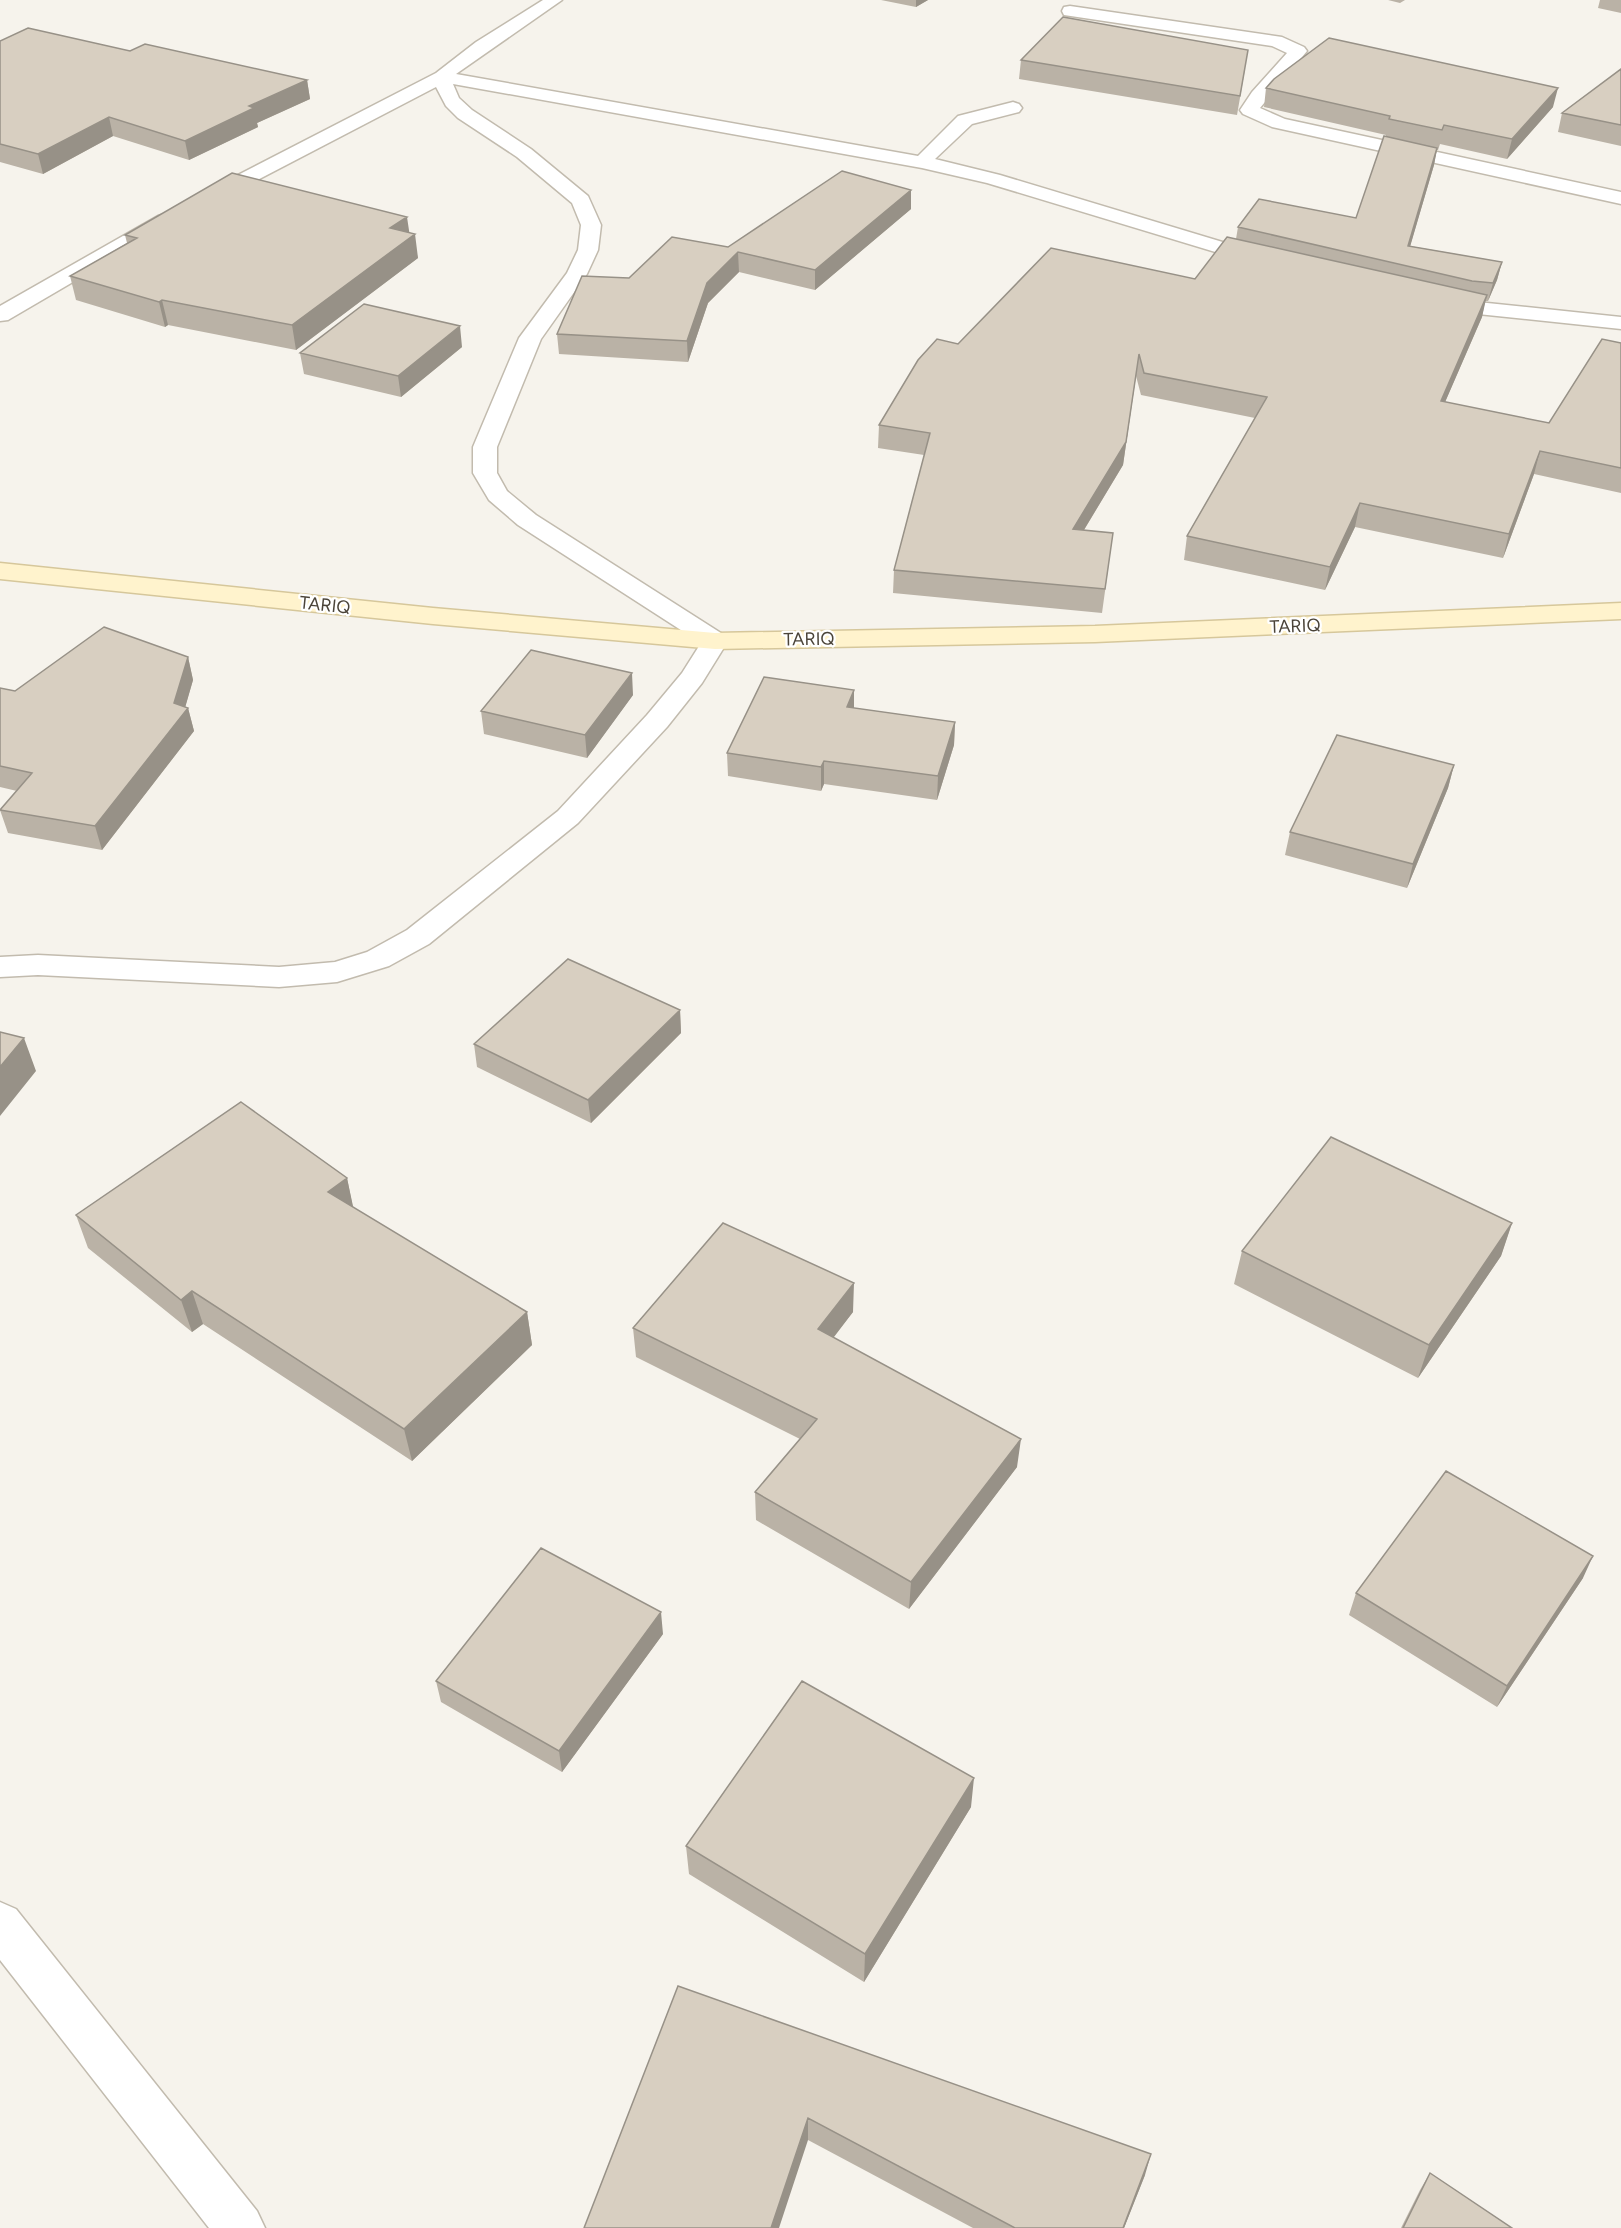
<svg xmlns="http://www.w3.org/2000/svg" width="1621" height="2228" font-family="Figtree,sans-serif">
  <rect width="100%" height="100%" fill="#f6f3ec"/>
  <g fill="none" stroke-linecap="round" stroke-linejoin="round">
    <defs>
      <path id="street" d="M 543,0 L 562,0 L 456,74 L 918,156 L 958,116 L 1013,102 L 1019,104 L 1022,108 L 1019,112 L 972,124 L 935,159 L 1000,175 L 1269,256 L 1272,260 L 1269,264 L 1262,266 L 1255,264 L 987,183 L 922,168 L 453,84 L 459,98 L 472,110 L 531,149 L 588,196 L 601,225 L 598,250 L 587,274 L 541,339 L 497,447 L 497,473 L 507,491 L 536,515 L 724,635 L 728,641 L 702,683 L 667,727 L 578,823 L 429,944 L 389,966 L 337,982 L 279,987 L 38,975 L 0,977 L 0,957 L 38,955 L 279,967 L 335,962 L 367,952 L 407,930 L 558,811 L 647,715 L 682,673 L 701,643 L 518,525 L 489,500 L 473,473 L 473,447 L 519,338 L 567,273 L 578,250 L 581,225 L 572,203 L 517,157 L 458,118 L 446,106 L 436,87 L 215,202 L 201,202 L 198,198 L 201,194 L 436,73 L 476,42 Z
        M 1070,6 L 1282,37 L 1304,47 L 1307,51 L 1260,108 L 1285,119 L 1621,192 L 1621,204 L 1272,127 L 1243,114 L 1240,110 L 1252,92 L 1287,53 L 1272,46 L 1064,15 L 1062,11 L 1064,7 Z
        M 165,214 L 172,216 L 175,220 L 172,224 L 8,320 L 0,321 L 0,306 L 158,216 Z
        M 1441,295 L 1468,301 L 1621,317 L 1621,329 L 1468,313 L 1434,305 L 1430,301 L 1434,297 Z
        M 0,1902 L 16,1909 L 257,2211 L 265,2228 L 209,2228 L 0,1960 Z"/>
      <path id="secondary" d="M 0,563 L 433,608 L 715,633 L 1095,626 L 1621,603 L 1621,619 L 1095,642 L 715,649 L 433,624 L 0,579 Z"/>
    </defs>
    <use href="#street" stroke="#c2bbae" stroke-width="3"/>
    <use href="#secondary" stroke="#d6c79b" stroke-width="3"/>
    <use href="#street" fill="#fff" fill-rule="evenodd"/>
    <use href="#secondary" fill="#fff3cd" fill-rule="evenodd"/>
  </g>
  <path fill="#bab2a6" d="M 881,0 L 928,0 L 916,7 Z
    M 1388,0 L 1405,0 L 1400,3 Z
    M 1600,0 L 1621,0 L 1621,13 L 1598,8 Z
    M 0,41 L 130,51 L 307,80 L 310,99 L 257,123 L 258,127 L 189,160 L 113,136 L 43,174 L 0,162 Z
    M 1021,60 L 1245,69 L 1237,115 L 1019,79 Z
    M 1621,69 L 1621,146 L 1558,132 L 1562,113 Z
    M 1266,88 L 1553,107 L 1507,159 L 1440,144 L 1438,150 L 1437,150 L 1434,165 L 1410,246 L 1502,262 L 1497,280 L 1488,301 L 1485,301 L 1482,317 L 1445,402 L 1549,423 L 1621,343 L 1621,493 L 1534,474 L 1503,558 L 1355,527 L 1325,590 L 1184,560 L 1187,536 L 1255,418 L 1141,395 L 1136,376 L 1123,465 L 1084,530 L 1113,533 L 1102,613 L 893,593 L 894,570 L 924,455 L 878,448 L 879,425 L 958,344 L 1195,279 L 1236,239 L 1238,227 L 1356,218 L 1386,135 L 1264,107 Z
    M 911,190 L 911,209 L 815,290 L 739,272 L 708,303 L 688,362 L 559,354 L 557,334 L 629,278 Z
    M 410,232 L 418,258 L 296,350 L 168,325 L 165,327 L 76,300 L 70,276 L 127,243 L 125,235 Z
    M 462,347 L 401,397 L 304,374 L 300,353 Z
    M 188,657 L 193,680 L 185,707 L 188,708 L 194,731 L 102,850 L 8,833 L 0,810 L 17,791 L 0,787 L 0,688 L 15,691 Z
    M 633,695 L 587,758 L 484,734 L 481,711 Z
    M 854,708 L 955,722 L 954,745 L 937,800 L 824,784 L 821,791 L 728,776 L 727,753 Z
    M 1454,765 L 1448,788 L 1407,888 L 1285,855 L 1290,832 Z
    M 680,1010 L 681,1033 L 591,1123 L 477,1067 L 474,1044 Z
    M 347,1178 L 353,1208 L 527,1312 L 532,1345 L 412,1461 L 203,1324 L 192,1332 L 88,1248 L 76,1215 Z
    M 1512,1223 L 1501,1256 L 1418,1378 L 1234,1284 L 1242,1251 Z
    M 853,1312 L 833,1337 L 1017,1467 L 909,1609 L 756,1520 L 755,1492 L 800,1439 L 636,1357 L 633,1328 Z
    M 1583,1578 L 1497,1707 L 1349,1615 L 1356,1593 Z
    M 663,1634 L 562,1772 L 441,1702 L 436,1681 Z
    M 971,1807 L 864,1982 L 689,1874 L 686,1846 Z
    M 678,1986 L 1145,2175 L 1124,2228 L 973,2228 L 808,2140 Z
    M 1430,2173 L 1512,2228 L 1401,2228 L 1420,2190 Z"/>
  <path fill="#979187" d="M 916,0 L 928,0 L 916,7 Z
    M 307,80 L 310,99 L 257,123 L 258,127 L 189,160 L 185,141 L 249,106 Z
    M 1558,88 L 1553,107 L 1507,159 L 1512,139 Z
    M 109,117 L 113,136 L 43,174 L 38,154 Z
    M 1437,148 L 1434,165 L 1405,264 L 1408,246 Z
    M 911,190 L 911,209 L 815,290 L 815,270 Z
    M 407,217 L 410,237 L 415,234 L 418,258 L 296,350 L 292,325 L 390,228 Z
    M 738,252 L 739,272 L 708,303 L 688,362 L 687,341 L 707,283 Z
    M 1502,262 L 1497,280 L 1488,301 L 1493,283 Z
    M 1487,295 L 1482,317 L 1436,423 L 1441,401 Z
    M 162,300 L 168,325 L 165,327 L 159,302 Z
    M 460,326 L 462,347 L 401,397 L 398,376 Z
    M 1139,354 L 1123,465 L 1070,553 L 1073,529 Z
    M 1540,451 L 1534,474 L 1503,558 L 1509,534 Z
    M 1360,503 L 1355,527 L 1325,590 L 1330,567 Z
    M 188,657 L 193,680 L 183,715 L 188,708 L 194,731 L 102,850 L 95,826 L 174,703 Z
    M 632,673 L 633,695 L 587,758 L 585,735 Z
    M 854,690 L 854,713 L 847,707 Z
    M 955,722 L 954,745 L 937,800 L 938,776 Z
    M 824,761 L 824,784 L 821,791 L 821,767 Z
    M 1454,765 L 1448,788 L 1407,888 L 1413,864 Z
    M 680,1010 L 681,1033 L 591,1123 L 588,1100 Z
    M 24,1038 L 36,1071 L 0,1116 L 0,1067 Z
    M 347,1178 L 354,1211 L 328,1192 Z
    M 1512,1223 L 1501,1256 L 1418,1378 L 1429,1345 Z
    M 854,1283 L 853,1312 L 818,1358 L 818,1329 Z
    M 192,1291 L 203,1324 L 192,1332 L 181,1300 Z
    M 527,1312 L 532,1345 L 412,1461 L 404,1429 Z
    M 1021,1439 L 1017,1467 L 909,1609 L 911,1582 Z
    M 1593,1556 L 1583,1578 L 1497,1707 L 1507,1686 Z
    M 661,1612 L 663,1634 L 562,1772 L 559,1751 Z
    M 974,1778 L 971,1807 L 864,1982 L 865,1954 Z
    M 808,2118 L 808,2140 L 779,2228 L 771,2228 Z
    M 1151,2154 L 1145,2175 L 1124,2228 L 1123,2228 Z"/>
  <path fill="#d8cfc1" stroke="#979187" stroke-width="1.5" d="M 1063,17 L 1248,50 L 1240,96 L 1021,60 Z
    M 28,28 L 130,51 L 145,44 L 307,80 L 249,106 L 254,108 L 185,141 L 109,117 L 38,154 L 0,144 L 0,41 Z
    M 1329,38 L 1558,88 L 1512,139 L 1444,125 L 1442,130 L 1389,119 L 1390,116 L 1266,88 L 1274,79 Z
    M 1621,69 L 1621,125 L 1562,113 Z
    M 1384,136 L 1437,148 L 1408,246 L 1502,262 L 1493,283 L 1472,281 L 1238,227 L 1259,199 L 1356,218 Z
    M 842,171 L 911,190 L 815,270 L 738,252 L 707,283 L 687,341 L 557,334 L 582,276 L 629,278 L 672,237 L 728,247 Z
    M 232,173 L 407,217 L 390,228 L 415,234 L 292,325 L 162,300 L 159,302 L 70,276 L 137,238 L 125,235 Z
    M 1227,237 L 1487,295 L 1441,401 L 1549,423 L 1602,339 L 1621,343 L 1621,468 L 1540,451 L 1509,534 L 1360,503 L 1330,567 L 1187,536 L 1267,397 L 1144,373 L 1139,354 L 1126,442 L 1073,529 L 1113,533 L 1105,589 L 894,570 L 930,433 L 879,425 L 918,360 L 937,339 L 958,344 L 1051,248 L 1195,279 Z
    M 364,304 L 460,326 L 398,376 L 300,353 Z
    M 104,627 L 188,657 L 174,703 L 188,708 L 95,826 L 0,810 L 32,773 L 0,766 L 0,688 L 15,691 Z
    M 531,650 L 632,673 L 585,735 L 481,711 Z
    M 764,677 L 854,690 L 847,707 L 955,722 L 938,776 L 824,761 L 821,767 L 727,753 Z
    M 1337,735 L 1454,765 L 1413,864 L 1290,832 Z
    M 568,959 L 680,1010 L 588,1100 L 474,1044 Z
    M 0,1032 L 24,1038 L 0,1067 Z
    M 241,1102 L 347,1178 L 328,1192 L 527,1312 L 404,1429 L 192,1291 L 181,1300 L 76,1215 Z
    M 1331,1137 L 1512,1223 L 1429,1345 L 1242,1251 Z
    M 723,1223 L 854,1283 L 818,1329 L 1021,1439 L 911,1582 L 755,1492 L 817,1419 L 633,1328 Z
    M 1446,1471 L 1593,1556 L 1507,1686 L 1356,1593 Z
    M 541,1548 L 661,1612 L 559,1751 L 436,1681 Z
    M 802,1681 L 974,1778 L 865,1954 L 686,1846 Z
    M 678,1986 L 1151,2154 L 1123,2228 L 1015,2228 L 808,2118 L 771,2228 L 584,2228 Z
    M 1430,2173 L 1512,2228 L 1403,2228 Z"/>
  <g text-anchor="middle" stroke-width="4.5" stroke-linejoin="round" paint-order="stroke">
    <g font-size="18" fill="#4b4439" stroke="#fff">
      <text transform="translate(325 605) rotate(6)" y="6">TARIQ</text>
      <text transform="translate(1295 626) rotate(-2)" y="6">TARIQ</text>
      <text transform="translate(809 639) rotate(-1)" y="6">TARIQ</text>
    </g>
  </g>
</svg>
